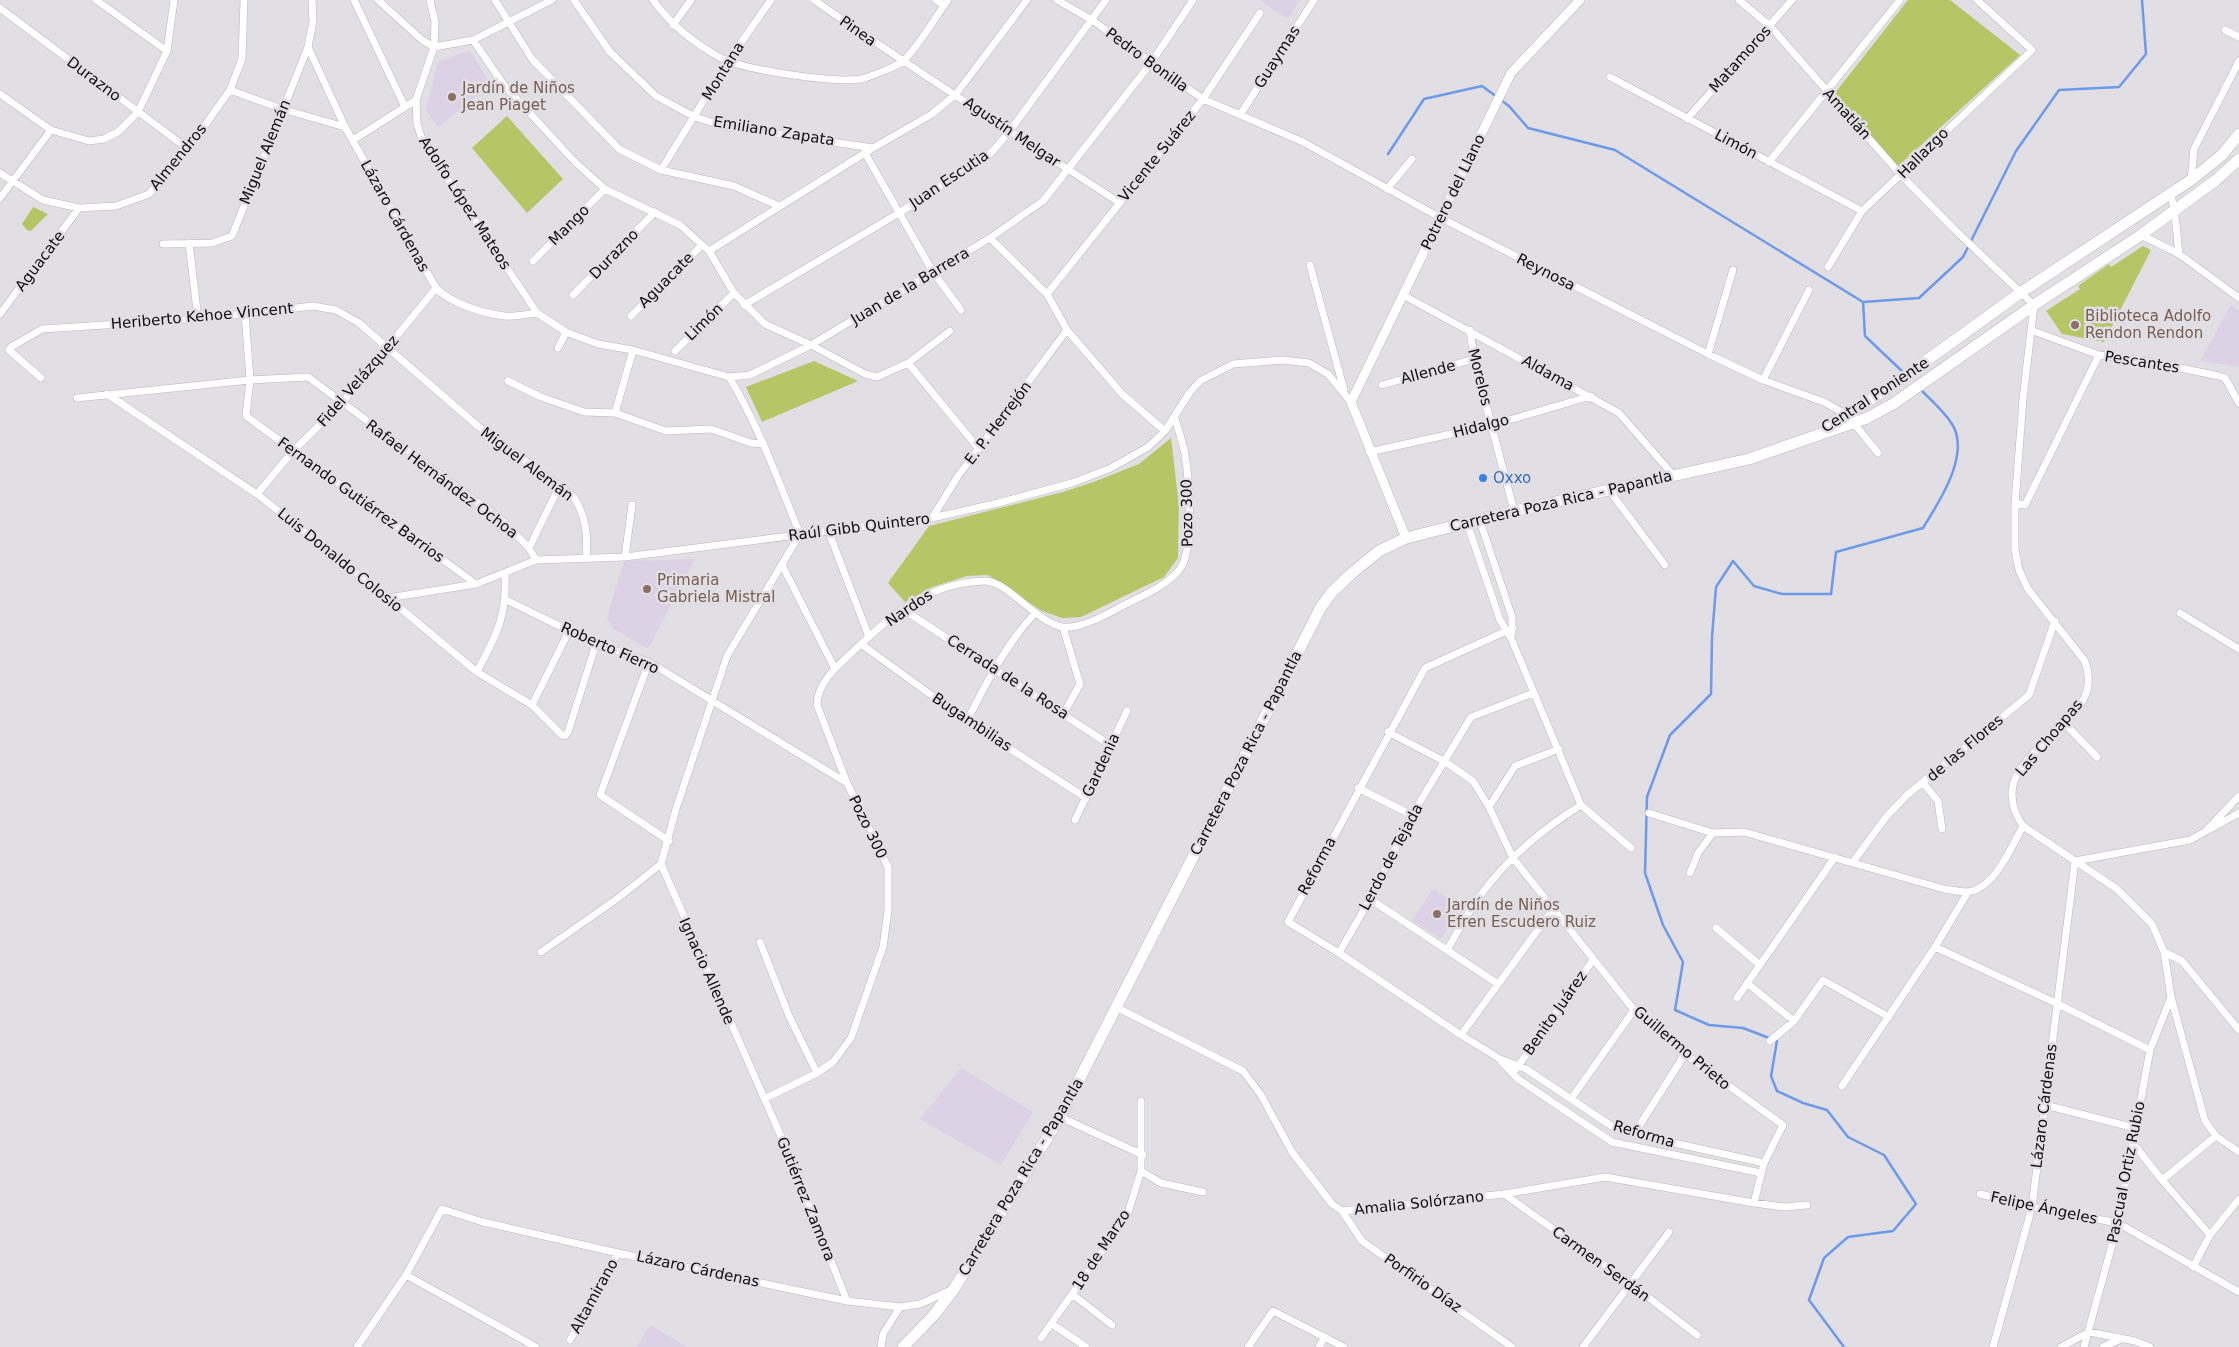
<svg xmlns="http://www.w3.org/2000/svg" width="2239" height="1347" font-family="'DejaVu Sans',sans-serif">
  <rect width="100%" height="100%" fill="#e2dfe4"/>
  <path fill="#ddd1e5" d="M 1259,0 L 1300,0 L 1288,19 Z
    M 470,51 L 491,84 L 438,127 L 426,110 L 437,64 L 439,61 Z
    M 2231,305 L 2239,311 L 2239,367 L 2200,361 Z
    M 695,559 L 648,649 L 612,628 L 607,617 L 624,561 Z
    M 1433,889 L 1462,908 L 1441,939 L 1412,920 Z
    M 961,1068 L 1033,1112 L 1001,1165 L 920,1119 Z
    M 650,1325 L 687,1347 L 637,1347 Z"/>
  <path fill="#b6c666" d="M 1908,0 L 1950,0 L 2020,55 L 1897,167 L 1835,93 Z
    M 507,116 L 563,179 L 527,213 L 472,148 Z
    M 33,207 L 48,214 L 31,231 L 27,230 L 22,224 Z
    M 2143,246 L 2151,250 L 2104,342 L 2062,334 L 2046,311 L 2080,289 L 2078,286 L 2109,264 L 2111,267 Z
    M 814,361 L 858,381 L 762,422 L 746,387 Z
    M 1171,438 L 1179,506 L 1178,558 L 1164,577 L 1081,617 L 1062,618 L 1042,611 L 988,575 L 967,576 L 932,587 L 905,602 L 888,583 L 929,526 L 1063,492 L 1096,481 L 1139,464 Z"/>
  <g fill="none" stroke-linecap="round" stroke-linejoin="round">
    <path stroke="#6d9ae9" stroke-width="2.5" d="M 1501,100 L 1509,106 L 1528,128 L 1615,150 L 1863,302 L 1919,298 L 1963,257 L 2016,151 L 2059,90 L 2119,87 L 2146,54 L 2142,0
      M 1388,154 L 1424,99 L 1482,86 L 1497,97
      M 1863,302 L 1865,336 L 1904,373
      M 1844,1347 L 1809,1300 L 1824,1258 L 1848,1237 L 1893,1231 L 1916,1204 L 1884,1155 L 1848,1137 L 1827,1110 L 1803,1103 L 1777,1091 L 1771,1076 L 1777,1041 L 1743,1028 L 1709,1025 L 1675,1010 L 1683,962 L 1663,925 L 1645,873 L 1647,797 L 1670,735 L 1711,694 L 1712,637 L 1716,587 L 1733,561 L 1754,586 L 1782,594 L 1831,594 L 1836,552 L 1923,528 C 1939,502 1971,454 1952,424 C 1944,411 1931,400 1920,389"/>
    <defs>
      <path id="minor" d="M 96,0 L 167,51
        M 354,0 L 405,107
        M 378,0 L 422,40 L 434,47 L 473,40 L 552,0
        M 430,0 L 435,22 L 434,47 L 416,100 L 417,124 L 423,142 L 537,313 L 566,332 L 598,344 L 633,350 L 729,377 L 750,375 L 811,345 L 990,238 L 1043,201 L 1151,63 L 1193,0
        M 495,0 L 532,59 L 619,149 L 661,170 L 734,186 L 779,206
        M 574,0 L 610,52 L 656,96 L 695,117 L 723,126 L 873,148
        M 653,0 C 671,25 692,42 719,57 C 743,70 833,83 861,79 C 869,77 898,66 903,61 C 917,49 936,16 948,0
        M 814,0 C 914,70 1017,136 1120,203
        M 936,0 L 944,5
        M 1057,0 L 1092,20 L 1203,99 L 1303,142 L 1439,217 L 1708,354 L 1763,380 L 1824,402 L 1847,415 L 1878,453
        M 1739,0 L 1770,26 L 1901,175 L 1954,229 L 2034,305 L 2023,399 L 2015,503 L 2015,550 L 2019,570 L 2028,589 L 2084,660 C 2115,730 1972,751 2023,826 L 2117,889 L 2152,924 L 2164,952 L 2171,997 L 2205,1121 L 2216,1136 L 2239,1152
        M 0,8 L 188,149
        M 673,25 L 691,0
        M 2225,30 L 2239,37
        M 473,40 L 504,85 L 575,162 L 605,189 L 680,225 L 709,251 L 734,293 L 765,324 L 811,345 L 865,374 L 877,377 L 908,363 L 950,331
        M 308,47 L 345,127 L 436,288 C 450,303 484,314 505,316 C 515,317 527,314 537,313
        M 1610,77 L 1862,211
        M 230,90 L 282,109 L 345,127
        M 0,94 L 51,130 L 89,141 L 104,139 L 118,132 L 138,112 L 167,51 L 174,0
        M 1240,115 L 1314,0
        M 1687,119 L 1792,0
        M 353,140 L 416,100
        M 865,153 L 933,272 L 961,310
        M 1769,162 L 1900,0
        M 661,170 L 728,61 L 771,0
        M 0,173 L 43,200 L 79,208 L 116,206 L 149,194 L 188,149 L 230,90 L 242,59 L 244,0
        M 2191,180 L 2194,149 L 2239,61
        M 1387,189 L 1412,159
        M 2170,193 C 2177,213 2176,233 2179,254
        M 0,198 L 51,130
        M 2141,235 L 2179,254 L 2239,298
        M 990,238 L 1047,294 L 1067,330 L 1122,394 L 1165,431
        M 189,243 L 198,319
        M 163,244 L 212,243 L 232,236 L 308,47 L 313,21 L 312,0
        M 709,251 L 873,148 L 932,114 L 956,94 L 1027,0
        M 533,261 L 605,189
        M 1310,265 L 1344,390
        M 1828,267 L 1862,211 L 2032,50 L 1977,0
        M 1047,294 L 1203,99 L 1260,13
        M 573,295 L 655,212
        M 1403,295 L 1619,413 L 1674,476
        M 744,305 L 899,213 L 992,152 L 1009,132 L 1106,0
        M 245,313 L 250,380 L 246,416 L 476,584
        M 0,314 L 79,208
        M 631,316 L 702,245
        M 1470,330 L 1474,359 L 1514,511
        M 2033,331 L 2099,355 L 2146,361 L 2219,376 L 2225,378 L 2239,403
        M 558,348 L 566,332
        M 675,351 L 734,293
        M 1708,354 L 1733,270
        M 908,363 L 979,449
        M 729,377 C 759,426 778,481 800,534 L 727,656 L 676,809 L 661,864 L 787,1150 L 847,1301
        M 41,378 L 9,350 L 11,347 L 42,329 L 198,319 L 313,306 L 336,310 L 359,323 L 479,427 L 573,496 C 586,516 588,534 586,558
        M 1763,380 L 1809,290
        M 508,381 L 541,397 L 584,412 L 615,413 L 666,431 L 711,429 L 751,443 L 764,444
        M 1382,385 L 1474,359
        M 107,394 L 257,494 L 388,598 L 477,672 L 532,705 L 562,735 L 565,736 L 568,732 L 596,644
        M 77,398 L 250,380 L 308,377 L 504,522 L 529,548 L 536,560
        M 615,413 L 633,350
        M 1369,452 L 1492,425 L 1591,396
        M 1609,490 L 1665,565
        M 257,494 L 293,451 L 342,403 L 436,288
        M 2015,503 L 2025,505 L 2099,355
        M 932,518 L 958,476 L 1067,330
        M 1480,521 L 1512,617 L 1512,633
        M 1467,523 L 1500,620 L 1511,638 L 1581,805 L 1631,848
        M 828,530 L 869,637
        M 529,548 L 559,487
        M 625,557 L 632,505
        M 782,565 L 835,669
        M 388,598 L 476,584 L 536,560 L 625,557 L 932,518 L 998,503 L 1072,483 L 1111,468 L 1148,447 L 1165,431 L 1190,392 L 1200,381 L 1233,364 L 1283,360 L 1309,363 L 1328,374 L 1351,402
        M 506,600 L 596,644 L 649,662 L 847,783
        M 904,610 L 1110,745
        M 2180,613 L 2239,649
        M 1063,627 L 1080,684 L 1064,713
        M 1513,628 L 1425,668 L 1288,922 L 1339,953 L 1461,1035 L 1500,1059 L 1526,1069 L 1613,1127 L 1634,1134 L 1764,1163
        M 861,644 L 967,721 L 1086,798
        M 649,662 L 600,795 L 669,841
        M 477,672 C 496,635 507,618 505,574
        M 532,705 L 569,631
        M 967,721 C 987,681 1004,648 1034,614
        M 2065,724 L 2097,757
        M 1388,732 L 1444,761 L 1473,781 L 1489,807 L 1513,858 L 1634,1010 L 1685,1054 L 1783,1125 L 1764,1163 L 1754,1203
        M 1923,783 L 1938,801 L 1942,829
        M 1358,788 L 1412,815
        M 1489,807 L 1515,766 L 1559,749
        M 1649,813 L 1713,833 L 1744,832 L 1944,889 C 1951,890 1960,892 1967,892 C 1994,890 2012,846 2023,826
        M 1075,820 L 1127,711
        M 2206,831 L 2239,796
        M 1853,862 L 1886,817 L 1907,795 L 2029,695 L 2055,621
        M 1690,873 L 1698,853 L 1713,833
        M 1370,899 L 1498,984
        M 1716,928 L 1760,965
        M 760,942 L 789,1016 L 817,1073
        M 1935,947 L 2056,1003 L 2150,1050
        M 1447,950 C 1457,933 1466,916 1477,900 C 1504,861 1541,830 1581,805
        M 541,952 L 618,898 L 661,864
        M 2164,952 L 2182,961 L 2239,1030
        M 1339,953 L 1370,899 L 1412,815 L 1471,717 L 1533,693
        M 1747,983 L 1794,1021
        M 1737,998 L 1835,857
        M 1116,1007 L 1243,1071 L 1261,1095 L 1292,1152 L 1332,1204 L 1342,1211 L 1504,1194 L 1605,1177 L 1754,1203 L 1784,1207 L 1807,1205
        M 1461,1035 L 1553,909
        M 1770,1041 L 1794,1021 L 1823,980 L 1889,1017
        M 1500,1060 L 1518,1079 L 1612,1142 L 1761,1173
        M 1516,1069 L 1593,960
        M 1842,1086 L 1935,947 L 1968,892
        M 764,1099 L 817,1073 L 833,1062 L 851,1038 L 883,947 L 888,910 L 888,867 L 847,783 L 817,705 C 817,680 843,661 860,645 C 896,611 933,582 985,581 C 1007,581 1035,621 1062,627 C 1079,630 1108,614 1122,606 C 1142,596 1165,587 1179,570 C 1195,551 1189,479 1185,455 C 1183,442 1178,430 1175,418
        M 1571,1099 L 1634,1010
        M 2045,1105 L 2135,1128
        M 1060,1117 L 1143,1155
        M 1634,1134 L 1685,1054
        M 2132,1142 L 2162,1180 L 2210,1235
        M 1141,1171 L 1161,1183 L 1203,1192
        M 2162,1180 L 2216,1136
        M 1504,1194 L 1631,1284 L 1697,1335
        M 1980,1194 L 2032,1207 L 2118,1223 L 2239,1292
        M 1342,1211 L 1362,1241 L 1512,1347
        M 2193,1267 L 2210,1235 L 2239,1199
        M 406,1275 L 536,1347
        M 1072,1294 L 1112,1325
        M 1052,1324 L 1086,1347
        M 1041,1338 L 1127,1216 L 1141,1171 L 1141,1101
        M 570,1340 L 618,1253
        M 357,1347 L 406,1275 L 442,1209 L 483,1222 L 618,1253 L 847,1301 L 900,1307 L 920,1304 L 951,1290
        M 881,1347 L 883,1334 L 900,1307
        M 1248,1347 L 1273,1311 L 1344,1347
        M 1319,1347 L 1325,1337
        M 1583,1347 L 1669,1232
        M 1993,1347 L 2032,1207 L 2075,861 L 2190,840 L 2239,813
        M 2061,1347 L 2089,1332 L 2135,1341 L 2150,1347
        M 2084,1347 L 2118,1223 L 2150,1050 L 2171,997
        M 2103,1347 L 2121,1339"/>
      <path id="tertiary" d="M 1406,538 L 1351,402 L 1511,73 L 1580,0"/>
      <path id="primary" d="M 1827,426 L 1883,392 L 2020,293 L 2191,180 L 2222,155 L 2239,134
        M 903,1347 L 933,1316 L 954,1289 L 1060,1117 L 1321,607 L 1332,592 L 1352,573 L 1379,551 L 1406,538 L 1514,511 L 1749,459 L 1867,418 L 1893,404 L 2034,305 L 2141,235 L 2216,180 L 2239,159"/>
    </defs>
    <use href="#minor" stroke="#b9b5bb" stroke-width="8"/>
    <use href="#tertiary" stroke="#b9b5bb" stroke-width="10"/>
    <use href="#primary" stroke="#b9b5bb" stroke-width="12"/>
    <use href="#minor" stroke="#fff" stroke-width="7"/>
    <use href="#tertiary" stroke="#fff" stroke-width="9"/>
    <use href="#primary" stroke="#fff" stroke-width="11"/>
  </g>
  <g fill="#8d6e63" stroke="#e2dfe4" stroke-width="2">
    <circle cx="452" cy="97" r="5"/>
    <circle cx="2075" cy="325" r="5"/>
    <circle cx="647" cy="589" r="5"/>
    <circle cx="1437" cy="914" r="5"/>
  </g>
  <circle fill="#3f7fe0" stroke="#e2dfe4" stroke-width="2" cx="1483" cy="478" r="5"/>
  <g text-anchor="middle" stroke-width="5" stroke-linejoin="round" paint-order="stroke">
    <g font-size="15" fill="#0e0d0f" stroke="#e2dfe4">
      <text transform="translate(858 31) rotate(35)" y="5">Pinea</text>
      <text transform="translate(1277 57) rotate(-57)" y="5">Guaymas</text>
      <text transform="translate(1740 59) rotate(-48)" y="5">Matamoros</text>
      <text transform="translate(1147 60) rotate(36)" y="5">Pedro Bonilla</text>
      <text transform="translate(723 71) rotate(-58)" y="5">Montana</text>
      <text transform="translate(94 79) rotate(37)" y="5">Durazno</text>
      <text transform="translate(1847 114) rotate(48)" y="5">Amatlán</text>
      <text transform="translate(774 131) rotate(9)" y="5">Emiliano Zapata</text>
      <text transform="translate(1012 132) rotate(34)" y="5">Agustín Melgar</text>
      <text transform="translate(1736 144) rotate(28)" y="5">Limón</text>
      <text transform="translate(265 152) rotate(-68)" y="5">Miguel Alemán</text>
      <text transform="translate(1923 153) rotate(-45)" y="5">Hallazgo</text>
      <text transform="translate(1157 156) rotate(-51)" y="5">Vicente Suárez</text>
      <text transform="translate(178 157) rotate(-51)" y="5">Almendros</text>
      <text transform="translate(949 179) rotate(-34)" y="5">Juan Escutia</text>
      <text transform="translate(1453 192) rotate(-64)" y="5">Potrero del Llano</text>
      <text transform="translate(465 203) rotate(57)" y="5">Adolfo López Mateos</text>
      <text transform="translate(395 216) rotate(61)" y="5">Lázaro Cárdenas</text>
      <text transform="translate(569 225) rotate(-45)" y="5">Mango</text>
      <text transform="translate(614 254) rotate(-46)" y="5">Durazno</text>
      <text transform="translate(40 261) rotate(-53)" y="5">Aguacate</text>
      <text transform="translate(1546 272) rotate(27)" y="5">Reynosa</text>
      <text transform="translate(666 280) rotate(-45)" y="5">Aguacate</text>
      <text transform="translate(910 286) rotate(-31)" y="5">Juan de la Barrera</text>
      <text transform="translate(202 316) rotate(-5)" y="5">Heriberto Kehoe Vincent</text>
      <text transform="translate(704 322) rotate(-44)" y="5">Limón</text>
      <text transform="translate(2142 362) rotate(9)" y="5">Pescantes</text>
      <text transform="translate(1428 372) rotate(-15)" y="5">Allende</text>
      <text transform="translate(1548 373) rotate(29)" y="5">Aldama</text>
      <text transform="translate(1480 377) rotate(76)" y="5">Morelos</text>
      <text transform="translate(358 381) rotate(-49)" y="5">Fidel Velázquez</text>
      <text transform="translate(1875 395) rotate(-33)" y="5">Central Poniente</text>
      <text transform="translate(998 423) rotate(-53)" y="5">E. P. Herrejón</text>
      <text transform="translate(1481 426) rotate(-14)" y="5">Hidalgo</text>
      <text transform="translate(527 464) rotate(37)" y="5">Miguel Alemán</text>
      <text transform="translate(442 479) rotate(37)" y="5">Rafael Hernández Ochoa</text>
      <text transform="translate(361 500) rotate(36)" y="5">Fernando Gutiérrez Barrios</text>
      <text transform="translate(1561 501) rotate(-13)" y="5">Carretera Poza Rica - Papantla</text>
      <text transform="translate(1187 513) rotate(-91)" y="5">Pozo 300</text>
      <text transform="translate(859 527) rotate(-7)" y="5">Raúl Gibb Quintero</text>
      <text transform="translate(340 560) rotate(39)" y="5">Luis Donaldo Colosio</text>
      <text transform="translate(909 608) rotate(-34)" y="5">Nardos</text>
      <text transform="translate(610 648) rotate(24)" y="5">Roberto Fierro</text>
      <text transform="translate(1008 677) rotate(33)" y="5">Cerrada de la Rosa</text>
      <text transform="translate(972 722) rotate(34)" y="5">Bugambilias</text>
      <text transform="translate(2049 738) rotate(-50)" y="5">Las Choapas</text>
      <text transform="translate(1965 748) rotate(-40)" y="5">de las Flores</text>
      <text transform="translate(1246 753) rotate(-63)" y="5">Carretera Poza Rica - Papantla</text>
      <text transform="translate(1101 765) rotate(-65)" y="5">Gardenia</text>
      <text transform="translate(868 827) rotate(64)" y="5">Pozo 300</text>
      <text transform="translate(1391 857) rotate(-62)" y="5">Lerdo de Tejada</text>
      <text transform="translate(1317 866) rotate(-62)" y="5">Reforma</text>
      <text transform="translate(707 971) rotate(66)" y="5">Ignacio Allende</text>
      <text transform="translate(1555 1013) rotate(-55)" y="5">Benito Juárez</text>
      <text transform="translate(1682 1048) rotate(40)" y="5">Guillermo Prieto</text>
      <text transform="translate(2044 1106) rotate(-83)" y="5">Lázaro Cárdenas</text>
      <text transform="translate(1644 1134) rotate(16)" y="5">Reforma</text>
      <text transform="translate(2126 1172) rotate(-79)" y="5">Pascual Ortiz Rubio</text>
      <text transform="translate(1021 1177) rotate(-59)" y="5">Carretera Poza Rica - Papantla</text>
      <text transform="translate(806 1199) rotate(68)" y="5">Gutiérrez Zamora</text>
      <text transform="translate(1419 1203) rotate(-6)" y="5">Amalia Solórzano</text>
      <text transform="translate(2044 1208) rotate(12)" y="5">Felipe Ángeles</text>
      <text transform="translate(1101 1250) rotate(-57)" y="5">18 de Marzo</text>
      <text transform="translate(1601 1264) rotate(36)" y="5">Carmen Serdán</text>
      <text transform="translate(698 1269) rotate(12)" y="5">Lázaro Cárdenas</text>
      <text transform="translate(1423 1283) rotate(35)" y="5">Porfirio Díaz</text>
      <text transform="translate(594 1296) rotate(-61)" y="5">Altamirano</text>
    </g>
    <g font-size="15" fill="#785e54" stroke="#e2dfe4" text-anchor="start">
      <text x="462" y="93">Jardín de Niños<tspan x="462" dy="17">Jean Piaget</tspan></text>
      <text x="2085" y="321">Biblioteca Adolfo<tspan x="2085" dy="17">Rendon Rendon</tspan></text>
      <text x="657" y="585">Primaria<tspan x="657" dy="17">Gabriela Mistral</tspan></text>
      <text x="1447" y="910">Jardín de Niños<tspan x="1447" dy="17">Efren Escudero Ruiz</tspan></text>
    </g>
    <g font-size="15" fill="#366cbe" stroke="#e2dfe4" text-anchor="start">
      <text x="1493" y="483">Oxxo</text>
    </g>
  </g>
</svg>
